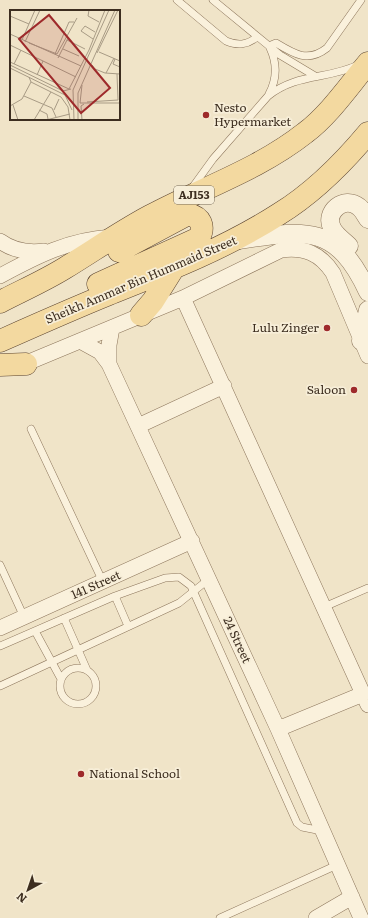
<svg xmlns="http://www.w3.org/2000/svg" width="368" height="918" font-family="Literata,serif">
  <rect width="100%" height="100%" fill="#f0e4c8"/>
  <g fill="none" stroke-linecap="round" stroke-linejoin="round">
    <defs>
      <path id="service" d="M 177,0 L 226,41 C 238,46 247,45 257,37
        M 213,0 L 280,55 L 315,76
        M 269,46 L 276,43 C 294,54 308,63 327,48 L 361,0
        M 269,94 C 277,79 277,63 270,48
        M 192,188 L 213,159 L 268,96 C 297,73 326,80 358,65
        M 31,429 L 103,582
        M 0,565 L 24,617
        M 115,596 L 128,626
        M 324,607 L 368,588
        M 64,618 L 87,670
        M 35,631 L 61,679
        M 0,646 L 115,596 L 165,578 L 179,577 L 191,586 L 297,823 L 302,827 L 322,831
        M60 686a18 18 0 1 1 36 0a18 18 0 1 1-36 0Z
        M 0,686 L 179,603 L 209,579
        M 220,918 L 337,865"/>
      <path id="minor" d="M 0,241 C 12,250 28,253 44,251
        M 0,276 C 37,256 68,240 111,237
        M 183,298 L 368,705
        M 80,341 L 100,352 L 109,364 L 278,729 L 361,918
        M 109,364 L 109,345 L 112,328
        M 17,367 L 183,298 L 281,250 C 304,247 320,253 333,273 L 368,356
        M 138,426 L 224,386
        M 0,628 L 192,541
        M 278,729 L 363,694
        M 316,918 L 352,897"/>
      <path id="tertiary" d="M 239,240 C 305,230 336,223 368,292
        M 349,246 C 344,241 335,235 332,228 C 324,212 344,195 359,207 C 363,210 365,215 368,219
        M 361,341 L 368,310"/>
      <path id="primary" d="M 98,284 L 199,238 C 205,226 201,217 188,214 L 119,251
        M 0,302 C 21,291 44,281 65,268 C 93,251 120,232 150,216 C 202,188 258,170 305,133 C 329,115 348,87 368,63
        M 141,315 L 153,301 L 173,269
        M 0,341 C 36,325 72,309 109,294 C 167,271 226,248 279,214 C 313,193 343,163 368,133
        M 0,365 L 26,364"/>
    </defs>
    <use href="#service" stroke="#8d765c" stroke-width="8"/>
    <use href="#minor" stroke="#8d765c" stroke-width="16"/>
    <use href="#tertiary" stroke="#8d765c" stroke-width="19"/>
    <use href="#primary" stroke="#5b4430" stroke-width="23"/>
    <use href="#service" stroke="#faf1dc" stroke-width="7"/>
    <use href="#minor" stroke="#faf1dc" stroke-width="15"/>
    <use href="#tertiary" stroke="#faf1dc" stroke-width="18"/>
    <use href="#primary" stroke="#f3d9a0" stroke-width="22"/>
  </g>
  <g fill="#9e2a2b" stroke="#f7eed8" stroke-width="1.5">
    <circle cx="206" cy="115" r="4"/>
    <circle cx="327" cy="328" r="4"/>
    <circle cx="354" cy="390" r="4"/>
    <circle cx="81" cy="774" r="4"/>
  </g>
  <g text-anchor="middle" stroke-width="3.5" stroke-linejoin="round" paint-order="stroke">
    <rect fill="#f7eed8" stroke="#756857" stroke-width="1" x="174" y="186" width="40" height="18" rx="3"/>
    <g font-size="11" font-weight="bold" fill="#3d2e20">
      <text x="194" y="199">AJ153</text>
    </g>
    <g font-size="12" fill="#3d2e20" stroke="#f7eed8" text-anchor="start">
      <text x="214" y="112">Nesto<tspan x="214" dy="14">Hypermarket</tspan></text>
      <text x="319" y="332" text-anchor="end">Lulu Zinger</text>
      <text x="346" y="394" text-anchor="end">Saloon</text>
      <text x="89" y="778">National School</text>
    </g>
    <g font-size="12" fill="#3d2e20" stroke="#f7eed8">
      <text transform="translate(141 280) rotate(-23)" y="4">Sheikh Ammar Bin Hummaid Street</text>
      <text transform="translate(96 585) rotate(-24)" y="4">141 Street</text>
      <text transform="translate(237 640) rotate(65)" y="4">24 Street</text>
    </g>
  </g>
  <g transform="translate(10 10)">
    <rect width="110" height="110" fill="#f0e4c8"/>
    <path fill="none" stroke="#a89b85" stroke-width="1" d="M 79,0 L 78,6 L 89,12M 0,6 L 19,14M 0,24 L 71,56M 83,29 L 71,21 L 75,16 L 85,22M 12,30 L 25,0M 57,30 L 75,39M 15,32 L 30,0M 19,33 L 47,44 L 67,8M 0,35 L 66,67M 53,39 L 69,46M 89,42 L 110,51M 87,43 L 108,0M 45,44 L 59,12 L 64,12M 48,48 L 58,28M 105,49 L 103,54 L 110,57M 0,52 L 59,79 L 79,40 L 95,0M 4,54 L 11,40M 0,55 L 53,81 L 61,79M 82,55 L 85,59 L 95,63 L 110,64M 0,58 L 55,85 L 62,100M 96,63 L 104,48M 107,64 L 108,90M 27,65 L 33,51M 19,67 L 21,72 L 51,87 L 58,97 L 60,110M 14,86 L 42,98 L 46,107M 77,92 L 108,90M 70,93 L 110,93M 70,93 L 72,75M 3,95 L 8,110M 0,96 L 12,89 L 21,72M 29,100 L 37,104 L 38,109M 44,100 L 49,89M 24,110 L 41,82M 36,110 L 60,104M 64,110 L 63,80 L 99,0M 68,110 L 68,83 L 105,0M 72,110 L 71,96 L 74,94"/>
    <path fill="#9e2a2b" fill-opacity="0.15" stroke="#9e2a2b" stroke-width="2" d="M 39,5 L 100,78 L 71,103 L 9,29 Z"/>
    <rect width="110" height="110" fill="none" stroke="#3d2e20" stroke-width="2"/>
  </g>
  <g transform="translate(28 890) rotate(220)" stroke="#f7eed8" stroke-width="3" paint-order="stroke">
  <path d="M0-3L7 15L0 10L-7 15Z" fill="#3d2e20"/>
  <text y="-6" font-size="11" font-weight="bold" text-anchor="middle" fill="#3d2e20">N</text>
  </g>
</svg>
